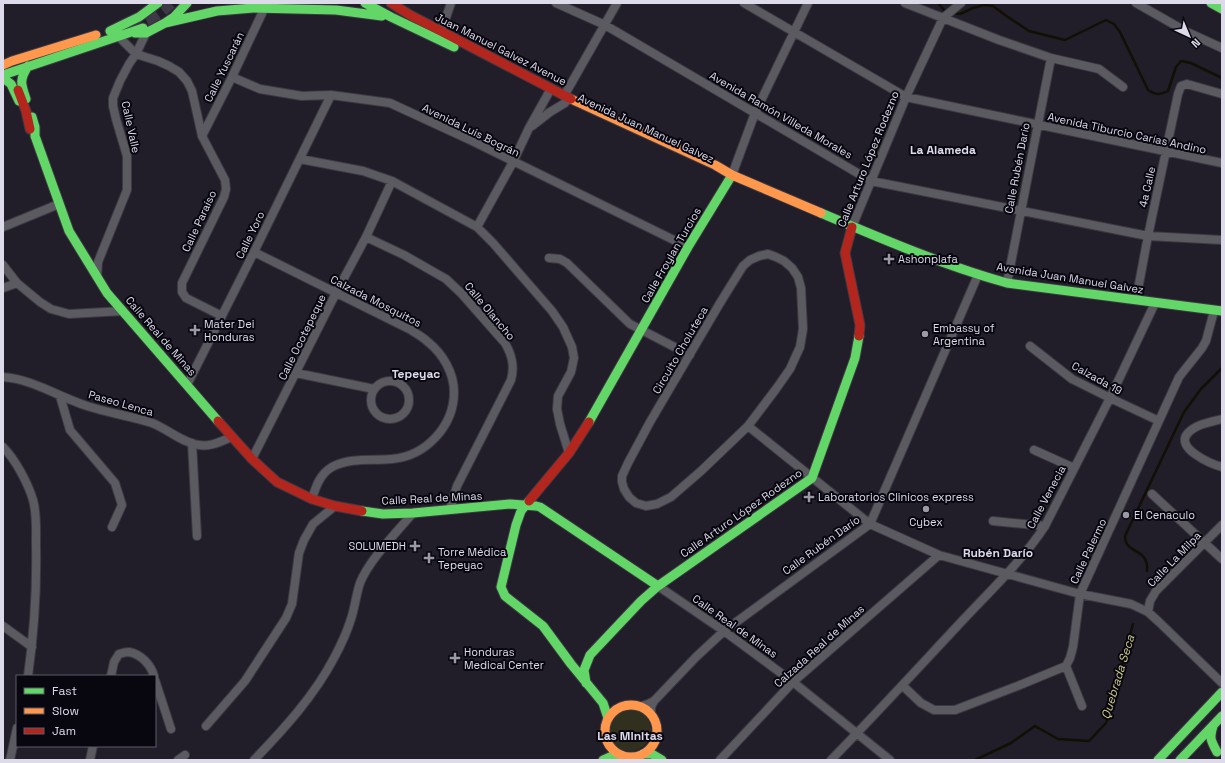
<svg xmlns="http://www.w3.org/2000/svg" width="1225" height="763" font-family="'Space Grotesk',sans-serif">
  <rect width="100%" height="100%" fill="#211e29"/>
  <path fill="#31301e" d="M609 730a21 21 0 1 1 42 0a21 21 0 1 1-42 0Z"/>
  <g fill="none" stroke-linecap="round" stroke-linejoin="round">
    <path stroke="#120f04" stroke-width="2.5" d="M 938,3 L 945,11 L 948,12
      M 953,13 L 960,14 L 973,8 L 984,5 L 993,6 L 1005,15 L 1029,31 L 1065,40 L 1106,20 L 1114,24 L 1120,32 L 1148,90 C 1155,95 1160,95 1168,91 L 1176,67 L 1181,61 L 1191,63 L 1222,78
      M 1147,571 C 1149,547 1125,555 1125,536 L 1184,412 L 1201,389 L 1222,368
      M 975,760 L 1011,743 L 1035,726 L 1058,739 L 1089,741 L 1106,723 L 1133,624"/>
    <path stroke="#3d3a46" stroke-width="13" stroke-dasharray="13 6" stroke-linecap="butt" d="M 128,26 C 146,20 157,16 170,3"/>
    <defs>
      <path id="street" d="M 556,3 L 605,25 L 871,181 L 1148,236 L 1222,240
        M 744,3 L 906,97 L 1222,163
        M 905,3 L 999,40 L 1051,58 L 1099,69 L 1123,87
        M 1136,3 L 1187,32 L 1222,48
        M 441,32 L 451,3
        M 119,37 L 136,54 L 158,61 L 169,66 L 179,72 L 187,81 L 192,91 L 202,136 L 225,180 L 226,189 L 224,197 L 182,283 L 182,292 L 186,298 L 222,316
        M 232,77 L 260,89 L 302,96 L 331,95 L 390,103 L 468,139 L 688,247
        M 564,96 L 617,3
        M 532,126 L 550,112 L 565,103
        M 202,136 L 232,77 L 265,7
        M 300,159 L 363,171 L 392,181 L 477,227 L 493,243 L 552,311 L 563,327 L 572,347 L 574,358 L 571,372 L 558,396 L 557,409 L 560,424 L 569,453
        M 732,175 L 755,113 L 808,3
        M 3,227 L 59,204
        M 477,227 L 513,162 L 529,128 L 548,94
        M 852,227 L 906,97 L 943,18 L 961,3
        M 366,237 L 404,255 L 446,279 L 461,293 L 505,343 C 512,355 515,366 511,380 L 457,486 L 450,509
        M 254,252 L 411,330 C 417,334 423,337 428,342 C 443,354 454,373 454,392 C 454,426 426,456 392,459 C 372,461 351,457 332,467 C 320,474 316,486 312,499
        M 768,254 L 776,257 L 784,261 L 792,268 L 798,277 L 801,288 L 803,329 L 800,347 L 790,369 L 776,389 L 748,426 L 701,471 L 671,497 L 657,504 L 646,506 L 636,503 L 629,497 L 624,489 L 622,482 L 622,476 L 628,463 L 650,422 L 720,303 L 743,266 L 750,260 L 759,256 Z
        M 549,258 L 560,259 L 567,263 L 630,324 L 690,355
        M 3,265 L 17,283 L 40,302 L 51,309 L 69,314 L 123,311
        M 97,277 L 98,262 L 127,190 L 127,156 L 116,119 L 113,106 L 113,98 L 120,81 L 129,64 L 136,54 L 146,33
        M 1007,283 L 1051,58
        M 3,288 L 17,283
        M 1136,300 L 1148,236 L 1178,94 L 1181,86 L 1187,84 L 1222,94
        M 1030,346 L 1072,379 L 1110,398 L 1159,421
        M 296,373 L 374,389
        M 3,377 C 32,379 59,397 87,406 C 108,413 131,416 152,423 C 168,429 182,443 199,445 C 211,447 221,441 232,437
        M371 400a19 19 0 1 1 38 0a19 19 0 1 1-38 0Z
        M 187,385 L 254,252 L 331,95
        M 60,396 L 70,430 L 115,483 L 122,505 L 112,527
        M 1222,419 C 1211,422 1196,424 1188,433 C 1174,448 1211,464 1222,467
        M 748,426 L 870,524 L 939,555 L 1080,594 L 1131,604 L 1148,612 L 1159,622 L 1222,683
        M 192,443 L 197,536
        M 3,447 C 15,459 28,483 33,500 C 37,514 36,530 36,545 C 37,589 34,633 28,676
        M 1034,450 L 1074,468
        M 252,459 L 336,293 L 366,237 L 392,181
        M 1152,494 L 1222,559
        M 993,521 L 1045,526
        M 658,586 L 724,631 L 793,682 L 890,760
        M 1148,612 L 1150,601 L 1156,591 L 1222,525
        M 3,626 L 32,647
        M 1066,666 L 1082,706
        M 111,676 L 114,662 L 119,654 C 122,653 126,652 129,652 C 141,654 151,665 154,676
        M 155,680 L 171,729
        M 903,686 L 921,703 L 934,710 L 955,710 L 1020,685 L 1066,666 L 1070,658 L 1073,647 L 1080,594 L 1179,377 L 1202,348 L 1206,341 L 1214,311
        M 641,706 L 648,704 L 654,701 L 696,657 L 724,631 L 870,524 L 978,275
        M 651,714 L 651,707 L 654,701
        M 206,726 L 245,681 L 286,618 L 292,604 L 299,553 L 304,540 L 313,524 L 335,506
        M 10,760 L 17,728
        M 90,760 L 93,746
        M 178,760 L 185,755
        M 254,760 C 284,729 314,696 334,658 C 341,645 347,632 351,619 C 355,607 356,595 360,583 C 369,560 396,533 413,513
        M 720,760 L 793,682 L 939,555
        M 831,760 C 876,714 919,667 963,620 C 991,590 1022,561 1045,526 L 1110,398 L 1155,303"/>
      <path id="fast" d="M 365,3 L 391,17 L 454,47
        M 1211,3 L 1222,9
        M 165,23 L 217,11 L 253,8 L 336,10 L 382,16
        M 110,31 L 139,17 L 158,3
        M 135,33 L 146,33 L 165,23 L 174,17 L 187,3
        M 3,75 L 143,28
        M 3,78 L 11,84 L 19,101
        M 26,99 C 21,84 19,80 28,66
        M 32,117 L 35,127 L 35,136 L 69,231 L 107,293 L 218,421
        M 821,213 C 882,239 943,265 1007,283 L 1222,311
        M 589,422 L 688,247 L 732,175
        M 529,501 L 521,511 L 516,525 L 501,587 L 505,596 L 543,626 L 571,664 L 603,703 L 608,718
        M 362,511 L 383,514 L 413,513 L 510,504 L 536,506 L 540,507 L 658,586
        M 586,683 L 584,670 L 590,655 L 641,601 L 658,586 L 812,478 L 855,358 L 859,336
        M 1213,726 C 1209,738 1211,741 1217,752
        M 643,754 L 652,754 L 662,760
        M 603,760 L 612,756 L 621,755
        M 1158,760 L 1222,692
        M 1180,760 L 1222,716"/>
      <path id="slow" d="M 3,65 L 12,61 L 96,35
        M 571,99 L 715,165 L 732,175 L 821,213
        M605 731a26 26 0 1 1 52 0a26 26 0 1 1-52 0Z"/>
      <path id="jam" d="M 391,3 L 410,15 L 571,99
        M 18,90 L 26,111 L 30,129
        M 852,227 L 845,253 L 860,325 L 859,336
        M 218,421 L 252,459 L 277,482 L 312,499 L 335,506 L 362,511
        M 529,501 L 569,453 L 589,422"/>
    </defs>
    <use href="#street" stroke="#3c3943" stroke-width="10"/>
    <use href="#fast" stroke="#3c3943" stroke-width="11"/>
    <use href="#slow" stroke="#3c3943" stroke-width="11"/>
    <use href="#jam" stroke="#3c3943" stroke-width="11"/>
    <use href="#street" stroke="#5c5a61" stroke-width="8"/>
    <use href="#fast" stroke="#63d668" stroke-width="9"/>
    <use href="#slow" stroke="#ff974d" stroke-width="9"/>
    <use href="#jam" stroke="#b3261e" stroke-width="9"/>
  </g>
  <g fill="#9b99a6" stroke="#08060f" stroke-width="1.5">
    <path d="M887 253h4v4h4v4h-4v4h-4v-4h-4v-4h4z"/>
    <path d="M193 324h4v4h4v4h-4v4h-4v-4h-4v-4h4z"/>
    <circle cx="925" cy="334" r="4"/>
    <path d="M807 491h4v4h4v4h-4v4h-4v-4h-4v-4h4z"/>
    <circle cx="926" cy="509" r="4"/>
    <circle cx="1126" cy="515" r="4"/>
    <path d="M413 540h4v4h4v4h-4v4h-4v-4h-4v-4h4z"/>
    <path d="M427 552h4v4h4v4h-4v4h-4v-4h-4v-4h4z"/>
    <path d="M453 652h4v4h4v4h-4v4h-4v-4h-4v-4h4z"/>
  </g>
  <g text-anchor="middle" stroke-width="4" stroke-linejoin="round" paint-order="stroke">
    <g font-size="11" fill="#dddbea" stroke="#08060f">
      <text transform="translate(501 49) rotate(27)" y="4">Juan Manuel Galvez Avenue</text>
      <text transform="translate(224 67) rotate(-64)" y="4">Calle Yuscarán</text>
      <text transform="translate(781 115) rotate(30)" y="4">Avenida Ramón Villeda Morales</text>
      <text transform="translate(131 127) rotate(78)" y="4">Calle Valle</text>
      <text transform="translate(646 128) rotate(25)" y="4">Avenida Juan Manuel Galvez</text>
      <text transform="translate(471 130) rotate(26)" y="4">Avenida Luis Bográn</text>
      <text transform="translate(1127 133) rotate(12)" y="4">Avenida Tiburcio Carías Andino</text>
      <text transform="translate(868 159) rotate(-68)" y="4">Calle Arturo López Rodezno</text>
      <text transform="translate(1017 168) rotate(-79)" y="4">Calle Rubén Darío</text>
      <text transform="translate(1147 187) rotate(-77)" y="4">4a Calle</text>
      <text transform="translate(199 221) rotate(-65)" y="4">Calle Paraíso</text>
      <text transform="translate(250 235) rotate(-64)" y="4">Calle Yoro</text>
      <text transform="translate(671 255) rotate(-60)" y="4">Calle Froylan Turcios</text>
      <text transform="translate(1070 278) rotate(9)" y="4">Avenida Juan Manuel Galvez</text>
      <text transform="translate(376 301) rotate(27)" y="4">Calzada Mosquitos</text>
      <text transform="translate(490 311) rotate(50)" y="4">Calle Olancho</text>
      <text transform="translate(161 336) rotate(49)" y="4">Calle Real de Minas</text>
      <text transform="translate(302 337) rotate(-64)" y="4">Calle Ocotepeque</text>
      <text transform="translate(680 350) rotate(-60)" y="4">Circuito Choluteca</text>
      <text transform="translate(1097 378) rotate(29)" y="4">Calzada 19</text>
      <text transform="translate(121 403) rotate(16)" y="4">Paseo Lenca</text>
      <text transform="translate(1046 497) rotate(-62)" y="4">Calle Venecia</text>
      <text transform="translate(432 498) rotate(-3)" y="4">Calle Real de Minas</text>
      <text transform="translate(741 513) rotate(-35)" y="4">Calle Arturo López Rodezno</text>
      <text transform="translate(821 545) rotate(-36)" y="4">Calle Rubén Darío</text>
      <text transform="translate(1088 551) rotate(-65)" y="4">Calle Palermo</text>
      <text transform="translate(1174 559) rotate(-46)" y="4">Calle La Milpa</text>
      <text transform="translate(735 626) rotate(35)" y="4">Calle Real de Minas</text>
      <text transform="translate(819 646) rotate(-42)" y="4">Calzada Real de Minas</text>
    </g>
    <g font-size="11" fill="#dddbea" stroke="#08060f" text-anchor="start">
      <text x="898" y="263">Ashonplafa</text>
      <text x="204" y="328">Mater Dei<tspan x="204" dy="13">Honduras</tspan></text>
      <text x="933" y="332">Embassy of<tspan x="933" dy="13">Argentina</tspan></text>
      <text x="818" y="501">Laboratorios Clinicos express</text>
      <text x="1134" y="519">El Cenaculo</text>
      <text x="926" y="526" text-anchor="middle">Cybex</text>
      <text x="406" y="550" text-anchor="end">SOLUMEDH</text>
      <text x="438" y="556">Torre Médica<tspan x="438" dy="13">Tepeyac</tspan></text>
      <text x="464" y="656">Honduras<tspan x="464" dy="13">Medical Center</tspan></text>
    </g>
    <g font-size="12" font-weight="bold" fill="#dddbea" stroke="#08060f">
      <text x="943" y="154">La Alameda</text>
      <text x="416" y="378">Tepeyac</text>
      <text x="998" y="557">Rubén Darío</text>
      <text x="630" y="740">Las Minitas</text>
    </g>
    <g font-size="12" font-style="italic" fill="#cdca8a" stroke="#08060f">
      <text transform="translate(1118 677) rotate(-73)" y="4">Quebrada Seca</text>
    </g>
  </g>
  <rect width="1225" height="763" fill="none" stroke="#dddbea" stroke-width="8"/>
  <rect x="16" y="675" width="140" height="72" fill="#08060f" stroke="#5d5b67"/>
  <rect x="24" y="688" width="20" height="6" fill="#63d668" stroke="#5d5b67"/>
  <text x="52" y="695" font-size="12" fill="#dddbea">Fast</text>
  <rect x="24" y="708" width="20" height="6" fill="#ff974d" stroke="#5d5b67"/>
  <text x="52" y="715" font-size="12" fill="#dddbea">Slow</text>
  <rect x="24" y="728" width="20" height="6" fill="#b3261e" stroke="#5d5b67"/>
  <text x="52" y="735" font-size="12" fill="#dddbea">Jam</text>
  <g transform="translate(1189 36) rotate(136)" stroke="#08060f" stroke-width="3" paint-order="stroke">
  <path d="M0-3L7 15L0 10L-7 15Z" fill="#dddbea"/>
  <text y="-6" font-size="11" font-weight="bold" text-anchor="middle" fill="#dddbea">N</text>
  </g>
</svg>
